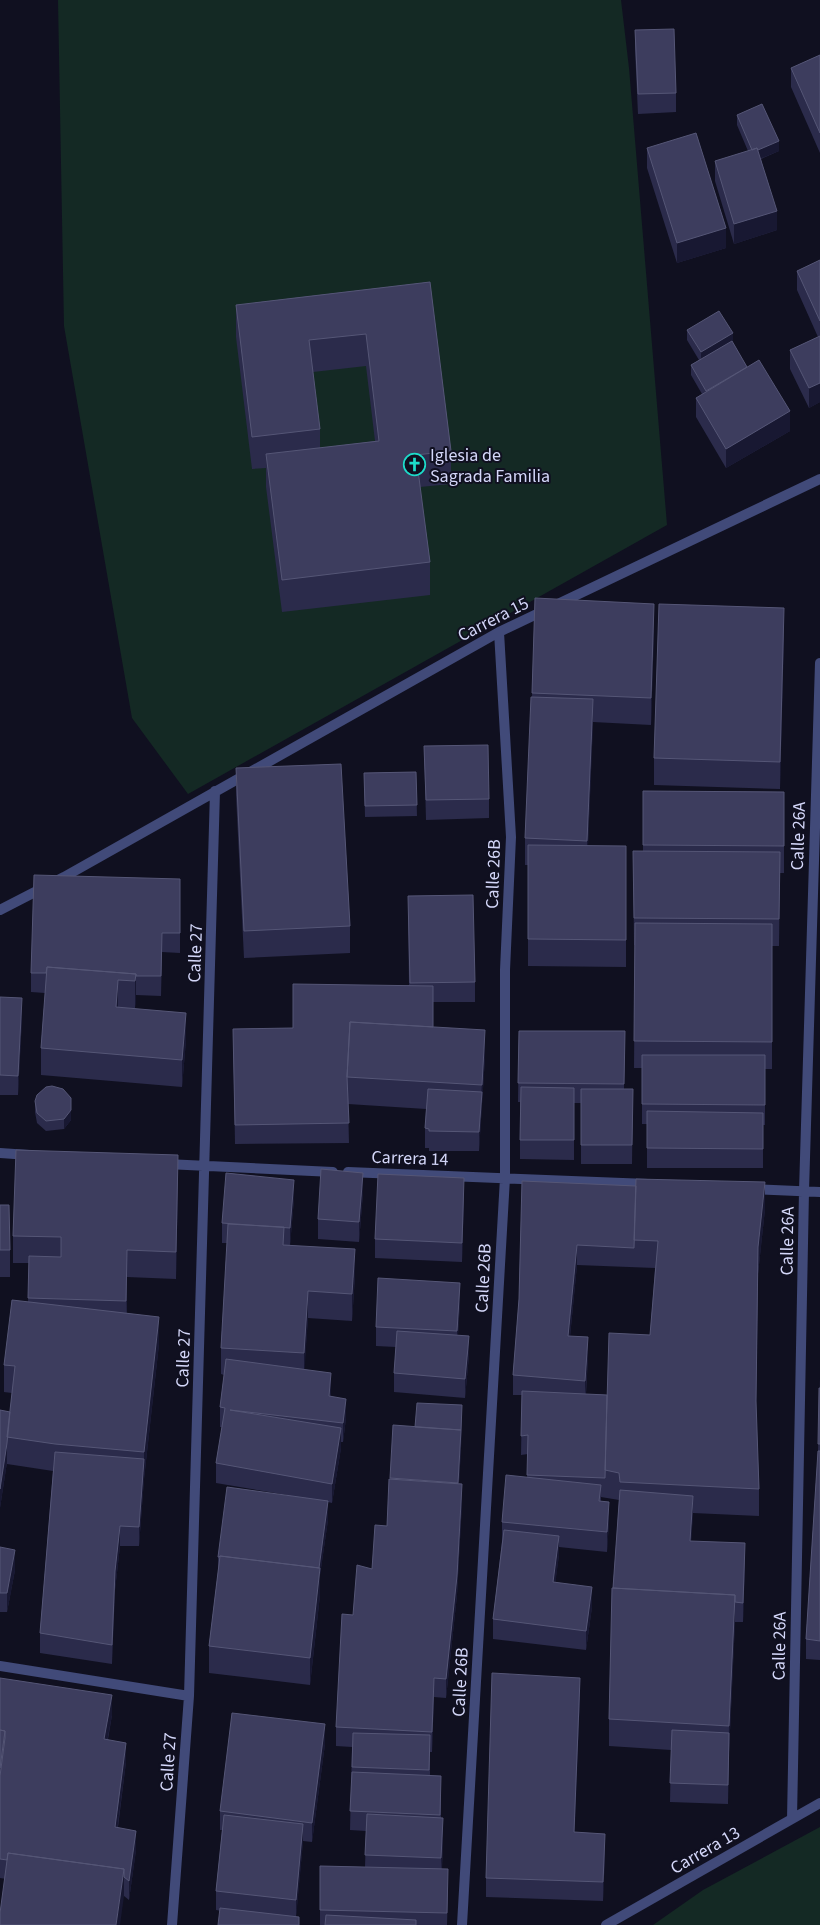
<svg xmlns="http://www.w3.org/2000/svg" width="820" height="1925" font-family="'Source Sans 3',sans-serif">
  <rect width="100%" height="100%" fill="#101020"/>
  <path fill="#142924" d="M 58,0 L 621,0 L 629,68 L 667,525 L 188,794 L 132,718 L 64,326 Z
    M 820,1827 L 820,1925 L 653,1925 L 703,1890 Z"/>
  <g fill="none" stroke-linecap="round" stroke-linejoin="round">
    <path stroke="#414a79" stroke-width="10" d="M 0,910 L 64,877 L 499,632 L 820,479
      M 0,1153 L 29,1155
      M 166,1164 L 333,1172
      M 348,1172 L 648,1184
      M 753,1189 L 820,1192
      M 0,1666 L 189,1696
      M 792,1819 L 804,1191 L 820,663
      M 172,1925 L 189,1696 L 215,791
      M 462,1925 L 505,1178 L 505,970 L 511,837 L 499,632
      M 606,1925 L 820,1803"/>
  </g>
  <path fill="#2b2b4b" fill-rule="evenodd" d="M 635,30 L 676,93 L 676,112 L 638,114 L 635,50 Z
    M 820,55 L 820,153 L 791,87 L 791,68 Z
    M 737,115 L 779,151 L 761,159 L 777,230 L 734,244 L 715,181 L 715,161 L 748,151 L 737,125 Z
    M 647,148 L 726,248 L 677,263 L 647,168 Z
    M 820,260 L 820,402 L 809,408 L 790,369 L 790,350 L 818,337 L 797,290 L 797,271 Z
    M 430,282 L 451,451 L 451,484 L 420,487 L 430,562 L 430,595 L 282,612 L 266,487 L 266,468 L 252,469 L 236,337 L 236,305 ZM 366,366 L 375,441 L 320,448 L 320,429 L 313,372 Z
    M 687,330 L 733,343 L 747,367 L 790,431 L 726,468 L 696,417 L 696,398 L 702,394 L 691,375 L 691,365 L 699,360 L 687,340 Z
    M 535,598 L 654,631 L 651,725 L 593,722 L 588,846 L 626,846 L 626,967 L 528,966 L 528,865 L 525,865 L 525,838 L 532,697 Z
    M 784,635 L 780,789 L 654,785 L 654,758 Z
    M 424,746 L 489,799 L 489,818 L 426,820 Z
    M 236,768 L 350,926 L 350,953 L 244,958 L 236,795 Z
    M 416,772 L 417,816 L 365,817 L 364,773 Z
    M 643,791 L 784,792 L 784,873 L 780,873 L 779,946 L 772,946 L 772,1069 L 765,1069 L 765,1125 L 763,1125 L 763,1168 L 647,1168 L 647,1124 L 642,1124 L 642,1068 L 634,1068 L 635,945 L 634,945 L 633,851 L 643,851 Z
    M 180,879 L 180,953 L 162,952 L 161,996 L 136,995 L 135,1008 L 186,1040 L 182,1087 L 41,1075 L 41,1048 L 45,993 L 31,992 L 31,973 Z
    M 408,915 L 475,982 L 475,1002 L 433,1002 L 433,1027 L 485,1057 L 479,1151 L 429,1151 L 429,1148 L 425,1148 L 425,1128 L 426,1109 L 348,1104 L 349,1143 L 235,1144 L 233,1029 L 293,1028 L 409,985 Z
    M 0,997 L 22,1018 L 18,1095 L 0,1095 Z
    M 519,1031 L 625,1031 L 624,1089 L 633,1089 L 632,1164 L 581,1164 L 581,1103 L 574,1103 L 574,1160 L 520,1159 L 520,1102 L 518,1102 Z
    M 35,1101 L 71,1120 L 64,1129 L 46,1131 L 37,1123 L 35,1112 Z
    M 522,1181 L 765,1209 L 758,1274 L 756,1409 L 759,1489 L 759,1516 L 693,1513 L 691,1541 L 745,1563 L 743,1622 L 735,1622 L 729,1753 L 728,1804 L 670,1802 L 671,1750 L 609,1746 L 609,1719 L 613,1588 L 619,1500 L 601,1497 L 601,1501 L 609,1521 L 607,1552 L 559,1547 L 559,1555 L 555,1583 L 592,1607 L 586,1650 L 493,1639 L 493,1619 L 502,1541 L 502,1522 L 527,1477 L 528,1454 L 521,1455 L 522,1395 L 513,1395 L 513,1375 L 519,1299 ZM 577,1265 L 655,1268 L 650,1335 L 607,1395 L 586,1394 L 588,1357 L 570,1337 Z
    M 178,1182 L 176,1279 L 127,1277 L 127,1313 L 159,1344 L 144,1479 L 139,1546 L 120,1546 L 115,1590 L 112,1664 L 40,1653 L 40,1633 L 53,1471 L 7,1464 L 7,1462 L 0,1508 L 0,1410 L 10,1412 L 12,1393 L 4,1392 L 4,1365 L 28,1302 L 29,1263 L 13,1263 L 13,1236 Z
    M 363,1193 L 359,1242 L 318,1239 L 318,1219 Z
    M 464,1197 L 462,1262 L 375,1258 L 375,1239 Z
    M 294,1199 L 290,1245 L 355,1276 L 352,1321 L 308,1318 L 304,1369 L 331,1392 L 331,1397 L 346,1418 L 343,1442 L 341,1442 L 341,1448 L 332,1503 L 328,1502 L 328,1520 L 320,1575 L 320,1595 L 310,1685 L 209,1673 L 209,1646 L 218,1572 L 218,1557 L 287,1495 L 216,1483 L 216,1463 L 222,1427 L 220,1427 L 220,1407 L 224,1375 L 221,1374 L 221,1348 L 227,1243 L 222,1243 L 222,1223 Z
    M 0,1205 L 10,1250 L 10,1277 L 0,1277 Z
    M 460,1302 L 458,1335 L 469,1355 L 465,1398 L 394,1392 L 394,1373 L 396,1347 L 376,1346 L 376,1327 Z
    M 820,1378 L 820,1660 L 806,1659 L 806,1639 L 818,1451 Z
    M 462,1405 L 461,1449 L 459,1483 L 462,1503 L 457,1595 L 446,1698 L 434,1697 L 432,1752 L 430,1752 L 430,1776 L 441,1796 L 441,1818 L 443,1837 L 442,1869 L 448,1889 L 447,1925 L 320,1925 L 320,1866 L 365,1867 L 366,1831 L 350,1830 L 352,1747 L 336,1746 L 336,1727 L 353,1615 L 372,1569 L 387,1526 L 390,1478 L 415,1427 Z
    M 0,1547 L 15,1570 L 7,1612 L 0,1612 Z
    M 0,1678 L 112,1715 L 108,1739 L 126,1762 L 118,1827 L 136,1850 L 129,1900 L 124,1896 L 0,1878 Z
    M 580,1697 L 574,1832 L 605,1853 L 603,1901 L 486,1897 L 486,1878 Z
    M 325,1744 L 312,1842 L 303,1841 L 296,1916 L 299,1925 L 216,1910 L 216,1891 L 222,1830 L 220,1830 L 220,1811 Z"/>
  <path fill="#181832" d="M 779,141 L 779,151 L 752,162 L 752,152 Z
    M 777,211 L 777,230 L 734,244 L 734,224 Z
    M 726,228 L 726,248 L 677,263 L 677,243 Z
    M 733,333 L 733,343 L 701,362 L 701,352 Z
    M 820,383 L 820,402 L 809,408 L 809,388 Z
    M 790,411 L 790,431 L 726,468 L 726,449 Z
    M 654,604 L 654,631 L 651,725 L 651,698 Z
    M 784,608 L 784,635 L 780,789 L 780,762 Z
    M 593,699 L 593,726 L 587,868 L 587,841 Z
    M 136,974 L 136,1001 L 135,1008 L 135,981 Z
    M 118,980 L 118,1007 L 116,1007 Z
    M 22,998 L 22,1018 L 18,1095 L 18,1076 Z
    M 186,1013 L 186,1040 L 182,1087 L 182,1060 Z
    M 485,1030 L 485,1057 L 479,1151 L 479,1132 Z
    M 71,1098 L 71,1120 L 64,1129 L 64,1119 Z
    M 178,1155 L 178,1182 L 176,1279 L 176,1252 Z
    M 363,1173 L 363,1193 L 359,1242 L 359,1222 Z
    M 464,1178 L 464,1197 L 462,1262 L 462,1243 Z
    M 294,1180 L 294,1199 L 290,1247 L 290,1228 Z
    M 765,1182 L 765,1209 L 758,1274 L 756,1428 L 758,1247 Z
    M 577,1245 L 577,1265 L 568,1356 L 568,1336 Z
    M 355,1249 L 355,1276 L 352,1321 L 352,1294 Z
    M 127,1250 L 127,1277 L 126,1328 L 126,1301 Z
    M 460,1283 L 460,1302 L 457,1351 L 457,1331 Z
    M 308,1291 L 308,1318 L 304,1380 L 304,1353 Z
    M 159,1317 L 159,1344 L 144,1479 L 144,1452 Z
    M 469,1336 L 469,1355 L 465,1398 L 465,1379 Z
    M 588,1337 L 588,1357 L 585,1400 L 585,1381 Z
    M 331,1373 L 331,1392 L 329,1416 L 329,1396 Z
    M 346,1399 L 346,1418 L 343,1442 L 343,1423 Z
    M 462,1405 L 461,1449 L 458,1502 L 458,1483 Z
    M 341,1428 L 341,1448 L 332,1503 L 332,1484 Z
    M 7,1443 L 7,1462 L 0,1508 L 0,1489 Z
    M 144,1459 L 144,1479 L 139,1546 L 139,1527 Z
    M 462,1484 L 462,1503 L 457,1595 L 446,1698 L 446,1679 Z
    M 693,1496 L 693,1515 L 690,1561 L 690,1541 Z
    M 328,1501 L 328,1520 L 320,1575 L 320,1595 L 310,1685 L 310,1658 L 318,1571 Z
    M 609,1502 L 609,1521 L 607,1552 L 607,1532 Z
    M 120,1526 L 120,1546 L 115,1590 L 112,1664 L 115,1571 Z
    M 559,1536 L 559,1555 L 553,1602 L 553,1582 Z
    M 745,1543 L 745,1563 L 743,1622 L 743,1603 Z
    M 15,1550 L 15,1570 L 7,1612 L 7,1593 Z
    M 592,1587 L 592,1607 L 586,1650 L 586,1631 Z
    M 735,1595 L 735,1622 L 729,1753 L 728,1804 L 729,1726 Z
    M 434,1678 L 434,1697 L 432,1752 L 432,1732 Z
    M 580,1678 L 580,1697 L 574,1852 L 574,1832 Z
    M 112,1695 L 112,1715 L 104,1758 L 104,1739 Z
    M 325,1724 L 325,1744 L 312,1842 L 312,1823 Z
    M 126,1743 L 126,1762 L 115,1846 L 115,1827 Z
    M 443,1818 L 443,1837 L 441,1877 L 441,1858 Z
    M 303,1824 L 303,1843 L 296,1919 L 296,1900 Z
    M 136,1831 L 136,1850 L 129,1900 L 129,1881 Z
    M 605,1834 L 605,1853 L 603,1901 L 603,1882 Z
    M 124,1869 L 124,1896 L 120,1925 L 116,1925 Z"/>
  <path fill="#3d3d5e" stroke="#555676" d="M 674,29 L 676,93 L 638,94 L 635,30 Z
    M 820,55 L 820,133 L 791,68 Z
    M 762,104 L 779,141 L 758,150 L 757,148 L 752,150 L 737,115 Z
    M 696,133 L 726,228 L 677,243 L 647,148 Z
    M 757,148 L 777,211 L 734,224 L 715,161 Z
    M 820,260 L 820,321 L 797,271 Z
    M 430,282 L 451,451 L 416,455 L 430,562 L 282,580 L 266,454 L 379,441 L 366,334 L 309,340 L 320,429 L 252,437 L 236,305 Z
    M 719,311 L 733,333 L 701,352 L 687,330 Z
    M 820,336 L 820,383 L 809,388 L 790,350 Z
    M 732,341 L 747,367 L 706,391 L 691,365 Z
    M 759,360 L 790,411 L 726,449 L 696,398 Z
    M 535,598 L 654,604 L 651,698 L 532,693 Z
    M 659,604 L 784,608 L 780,762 L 654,758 Z
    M 531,697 L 593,699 L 587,841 L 525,838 Z
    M 488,745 L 489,799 L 426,800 L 424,746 Z
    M 341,764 L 350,926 L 244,931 L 236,768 Z
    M 416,772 L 417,805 L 365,806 L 364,773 Z
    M 643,791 L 784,792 L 784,846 L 643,845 Z
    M 528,845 L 626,846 L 626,940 L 528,939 Z
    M 633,851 L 780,852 L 779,919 L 634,918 Z
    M 34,875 L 180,879 L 180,933 L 162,933 L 161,976 L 136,976 L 136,974 L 47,967 L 46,973 L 31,973 Z
    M 473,895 L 475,982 L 410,983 L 408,896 Z
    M 635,923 L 772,924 L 772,1042 L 634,1041 Z
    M 47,967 L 136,974 L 135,981 L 118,980 L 116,1007 L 186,1013 L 182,1060 L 41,1048 Z
    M 293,984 L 433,986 L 433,1027 L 350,1022 L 347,1077 L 349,1123 L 235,1125 L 233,1029 L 293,1028 Z
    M 0,997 L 22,998 L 18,1076 L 0,1075 Z
    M 350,1022 L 485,1030 L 482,1085 L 347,1077 Z
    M 519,1031 L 625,1031 L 624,1084 L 518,1083 Z
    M 642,1055 L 765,1055 L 765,1105 L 642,1104 Z
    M 52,1086 L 63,1089 L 71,1098 L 71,1110 L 64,1119 L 46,1121 L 37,1113 L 35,1101 L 37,1095 L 46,1087 Z
    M 521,1087 L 574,1088 L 574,1140 L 520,1140 Z
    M 428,1089 L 482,1092 L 479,1132 L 429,1131 L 429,1129 L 425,1128 Z
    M 581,1089 L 633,1089 L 632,1145 L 581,1145 Z
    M 647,1111 L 763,1113 L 763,1149 L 647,1148 Z
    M 16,1150 L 178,1155 L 176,1252 L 127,1250 L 126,1301 L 28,1298 L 29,1256 L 61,1257 L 61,1237 L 13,1236 Z
    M 321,1169 L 363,1173 L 359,1222 L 318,1219 Z
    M 226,1173 L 294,1180 L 290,1228 L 222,1223 Z
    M 378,1174 L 464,1178 L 462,1243 L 375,1239 Z
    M 636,1179 L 765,1182 L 758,1247 L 756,1401 L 759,1489 L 620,1482 L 619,1473 L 605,1470 L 609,1333 L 650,1335 L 658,1241 L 634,1240 Z
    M 522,1181 L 636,1186 L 634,1248 L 577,1245 L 568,1336 L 588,1337 L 585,1381 L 513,1375 L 519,1299 Z
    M 0,1205 L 9,1205 L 10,1250 L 0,1250 Z
    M 228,1224 L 284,1227 L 283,1245 L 355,1249 L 352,1294 L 308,1291 L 304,1353 L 221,1348 Z
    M 378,1278 L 460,1283 L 457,1331 L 376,1327 Z
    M 12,1300 L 159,1317 L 144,1452 L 55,1444 L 7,1437 L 15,1366 L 4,1365 Z
    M 397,1331 L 469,1336 L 465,1379 L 394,1373 Z
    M 226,1359 L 331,1373 L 329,1396 L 346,1399 L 343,1423 L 230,1410 L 341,1428 L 332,1484 L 216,1463 L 225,1408 L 220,1407 Z
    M 819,1388 L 820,1388 L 820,1444 L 818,1444 Z
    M 522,1391 L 607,1395 L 605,1478 L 527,1475 L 528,1435 L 521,1436 Z
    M 417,1403 L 462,1405 L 461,1430 L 415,1427 Z
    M 0,1410 L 10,1412 L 7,1443 L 0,1489 Z
    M 393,1425 L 461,1430 L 458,1483 L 390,1478 Z
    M 818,1451 L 820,1451 L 820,1641 L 806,1639 Z
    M 55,1452 L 144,1459 L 139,1527 L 120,1526 L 115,1571 L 112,1645 L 40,1633 Z
    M 506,1475 L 601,1485 L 599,1501 L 609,1502 L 607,1532 L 502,1522 Z
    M 389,1479 L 462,1484 L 457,1576 L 446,1679 L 434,1678 L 432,1732 L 336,1727 L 342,1614 L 353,1615 L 357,1565 L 372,1569 L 375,1525 L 387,1526 Z
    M 227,1487 L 328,1501 L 319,1568 L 220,1556 L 219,1557 L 218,1557 Z
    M 620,1490 L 693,1496 L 690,1541 L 745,1543 L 743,1603 L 735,1602 L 735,1595 L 613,1588 Z
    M 504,1530 L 559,1536 L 553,1582 L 592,1587 L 586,1631 L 493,1619 Z
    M 0,1547 L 15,1550 L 7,1593 L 0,1593 Z
    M 220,1556 L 320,1568 L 310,1658 L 209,1646 Z
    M 612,1588 L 735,1595 L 729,1726 L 609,1719 Z
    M 492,1673 L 580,1678 L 574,1832 L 605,1834 L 603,1882 L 486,1878 Z
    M 0,1678 L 112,1695 L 104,1739 L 126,1743 L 115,1827 L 136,1831 L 129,1881 L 124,1877 L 124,1869 L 8,1853 L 7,1860 L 0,1859 L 0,1776 L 5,1738 L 5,1731 L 0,1730 Z
    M 232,1713 L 325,1724 L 312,1823 L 220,1811 Z
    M 0,1730 L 5,1731 L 0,1768 Z
    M 672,1730 L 729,1733 L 728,1785 L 670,1783 Z
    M 353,1733 L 430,1735 L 429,1770 L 352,1767 Z
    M 352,1772 L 441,1776 L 440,1815 L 350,1811 Z
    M 367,1814 L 443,1818 L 441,1858 L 365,1855 Z
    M 224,1815 L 303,1824 L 296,1900 L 216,1891 Z
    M 8,1853 L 124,1869 L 116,1925 L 0,1925 L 0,1913 Z
    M 320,1866 L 448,1869 L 447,1913 L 320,1910 Z
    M 220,1908 L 299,1917 L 299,1925 L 218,1925 Z
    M 326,1915 L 416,1920 L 416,1925 L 325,1925 Z"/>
  <defs>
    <symbol id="church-ring" viewBox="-11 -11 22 22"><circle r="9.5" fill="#101020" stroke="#1ddcca" stroke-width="1.5"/><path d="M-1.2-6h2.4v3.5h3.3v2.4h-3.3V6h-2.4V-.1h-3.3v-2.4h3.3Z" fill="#1ddcca"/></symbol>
  </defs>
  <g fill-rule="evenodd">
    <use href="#church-ring" x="402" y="452" width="25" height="25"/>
  </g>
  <g text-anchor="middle" stroke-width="4" stroke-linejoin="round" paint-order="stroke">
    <g font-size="18" fill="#d4d7f9" stroke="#101020" text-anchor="start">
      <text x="430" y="461">Iglesia de<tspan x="430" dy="21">Sagrada Familia</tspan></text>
    </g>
    <g font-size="18" fill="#d4d7f9" stroke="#101020">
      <text transform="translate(493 619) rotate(-27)" y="6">Carrera 15</text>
      <text transform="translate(798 836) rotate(-88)" y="6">Calle 26A</text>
      <text transform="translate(493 874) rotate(-88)" y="6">Calle 26B</text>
      <text transform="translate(195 953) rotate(-88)" y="6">Calle 27</text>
      <text transform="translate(410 1158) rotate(2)" y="6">Carrera 14</text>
      <text transform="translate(787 1241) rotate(-89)" y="6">Calle 26A</text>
      <text transform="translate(483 1278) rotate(-87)" y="6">Calle 26B</text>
      <text transform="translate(183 1358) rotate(-88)" y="6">Calle 27</text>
      <text transform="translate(779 1646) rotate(-89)" y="6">Calle 26A</text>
      <text transform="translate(460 1682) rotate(-87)" y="6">Calle 26B</text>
      <text transform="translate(168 1762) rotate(-86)" y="6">Calle 27</text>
      <text transform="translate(705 1850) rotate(-30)" y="6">Carrera 13</text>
    </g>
  </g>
</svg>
